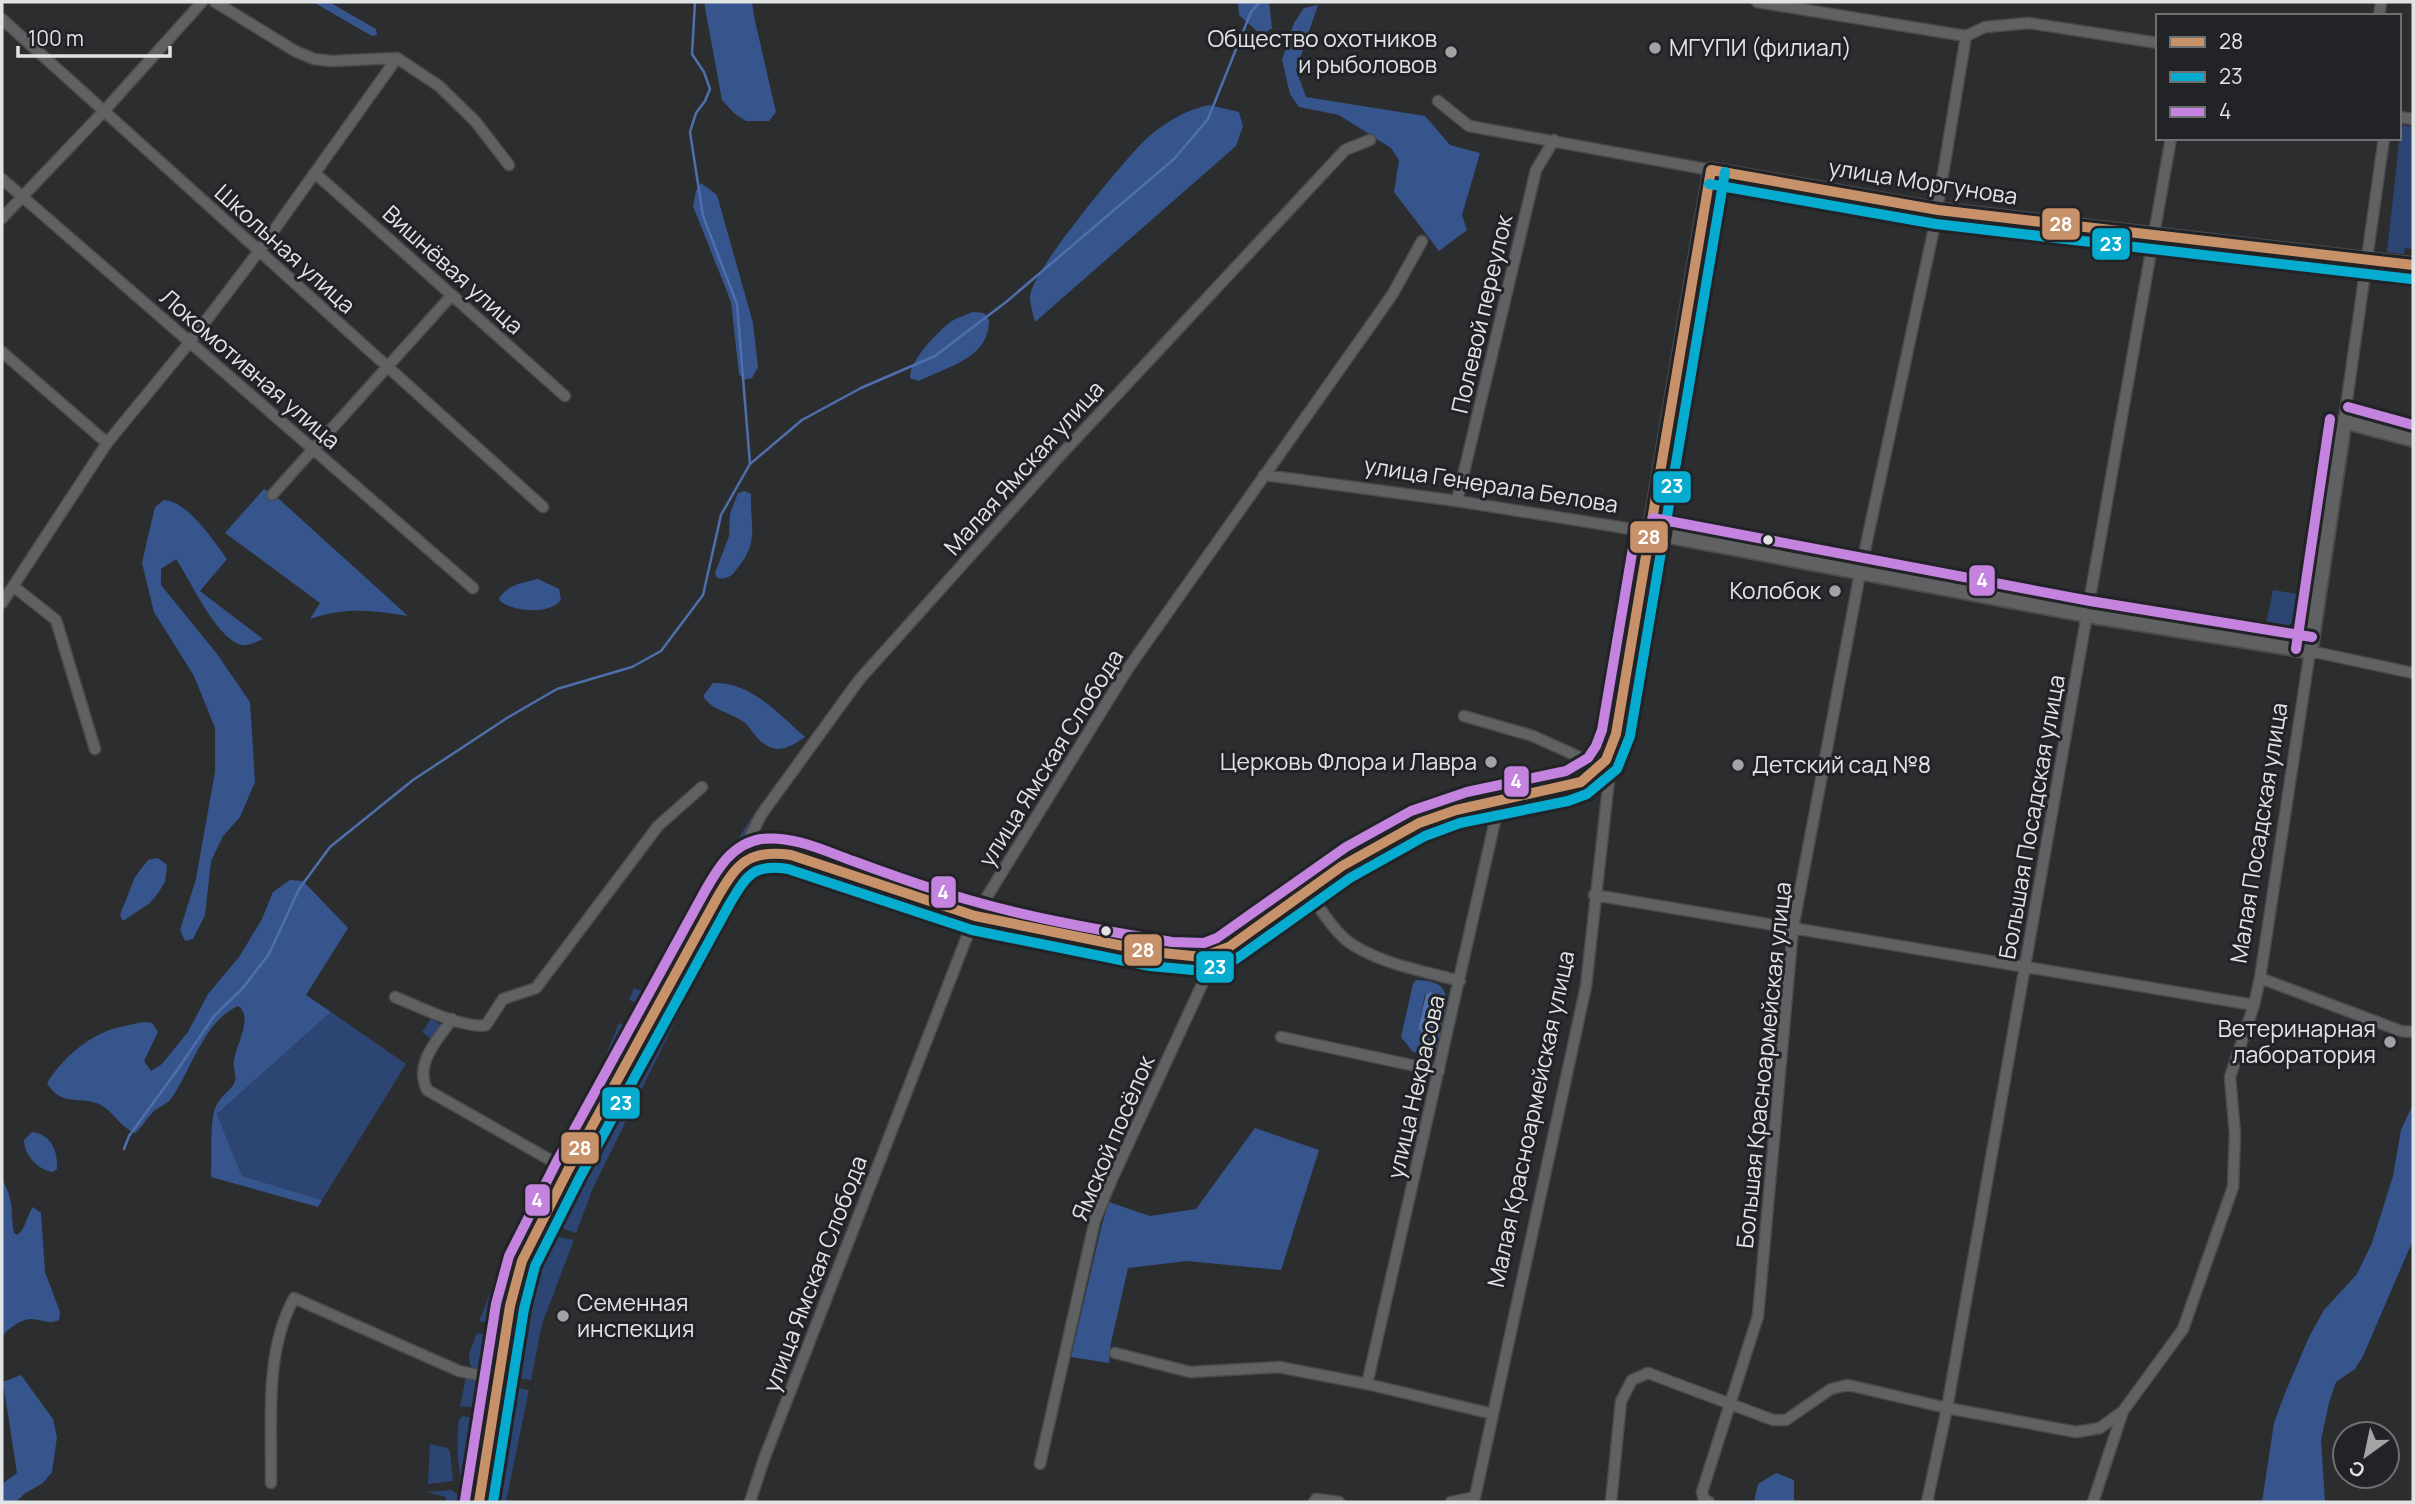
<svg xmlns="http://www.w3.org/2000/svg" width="2415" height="1504" font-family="Manrope,sans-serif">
  <rect width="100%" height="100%" fill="#2c2d2f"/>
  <path fill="#2d4572" d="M 2401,125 L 2413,127 L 2413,249 L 2405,248 L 2404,254 L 2387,252 Z
    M 2273,590 L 2302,595 C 2296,622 2294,630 2265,629 Z
    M 752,817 L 754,820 L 744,847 L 726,868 L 671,966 L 665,966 L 710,883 Z
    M 759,831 L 966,904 L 976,903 L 971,907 L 961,905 L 790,847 L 758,843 L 756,838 Z
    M 761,860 L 790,863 L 955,918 L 962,921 L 964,926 L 767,865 L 752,868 L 694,982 L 685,980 L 684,974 L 738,876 L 747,867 Z
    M 662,971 L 665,974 L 665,978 L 649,1007 L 629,1000 L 634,988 L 649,993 Z
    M 677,989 L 690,991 L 593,1188 L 576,1233 L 554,1225 L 552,1219 Z
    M 331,1012 L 406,1064 L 322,1200 L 242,1176 L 217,1114 Z
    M 431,1019 L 441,1025 L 431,1039 L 422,1032 Z
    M 619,1023 L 632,1027 L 634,1032 L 566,1161 L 557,1160 L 580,1118 Z
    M 553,1167 L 558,1169 L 559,1174 L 526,1236 L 515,1233 Z
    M 550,1235 L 574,1240 L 542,1324 L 531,1380 L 507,1376 C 514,1334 518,1271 544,1236 Z
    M 512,1240 L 520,1246 L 506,1286 L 499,1325 L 479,1321 Z
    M 492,1330 L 498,1331 L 491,1369 L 486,1372 L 476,1370 L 470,1365 L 469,1354 L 477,1333 L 490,1336 Z
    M 466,1377 L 486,1381 L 488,1384 L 484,1409 L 460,1406 Z
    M 505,1385 L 529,1390 L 506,1502 L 487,1502 Z
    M 463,1416 L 480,1420 L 483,1425 L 470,1501 C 457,1487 456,1439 459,1420 Z
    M 430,1444 L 447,1448 L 450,1451 L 453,1481 L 428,1484 Z
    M 452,1490 L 457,1494 L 461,1502 L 446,1502 L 446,1497 L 427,1492 Z"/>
  <path fill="#37558d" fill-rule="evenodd" d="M 313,2 L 329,2 L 376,29 L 377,35 L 372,36 Z
    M 704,2 L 752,2 L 755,21 L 776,112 L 769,121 L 746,121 L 735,114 L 722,100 Z
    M 1238,2 L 1269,2 L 1272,28 L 1265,33 L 1257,31 L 1239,15 Z
    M 1318,5 L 1296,70 L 1306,97 L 1425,116 L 1450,145 L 1480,153 L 1462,215 L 1467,230 L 1439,251 L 1394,192 L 1399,160 L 1391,148 L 1339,115 L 1299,107 L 1290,94 L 1282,60 L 1294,23 L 1304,8 Z
    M 1209,105 L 1239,112 L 1243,126 L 1236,146 L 1035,322 C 1033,314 1030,304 1030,296 C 1032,271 1123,162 1144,141 C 1162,124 1185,110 1209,105 Z
    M 701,183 L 717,195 L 753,323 L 758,367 L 752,378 L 744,380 L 739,374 L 731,302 L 693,206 L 696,191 Z
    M 973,312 L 984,313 L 989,320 C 989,359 948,366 919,381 L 910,378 C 909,361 938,331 952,321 C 958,317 966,315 973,312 Z
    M 264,489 L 280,500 L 408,616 C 374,610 343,607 310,619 L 320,603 L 225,533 Z
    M 745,491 L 751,494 C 750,528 760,542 736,570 C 731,577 725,580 717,578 L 715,573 L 729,536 L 730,514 L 738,493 Z
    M 164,500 C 187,501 214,541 227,559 L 200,591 L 263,639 C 256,642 249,646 242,645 C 216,639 190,579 176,559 L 161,569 L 161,585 L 217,654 L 250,702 L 255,782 L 240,817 L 223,836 L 211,861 L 205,915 L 193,939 L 185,941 L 180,930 L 196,879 L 215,772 L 215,728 L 194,676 L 154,612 L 142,563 L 155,507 Z
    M 538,579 L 559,589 L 561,600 C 549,615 514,612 500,601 L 499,598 C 509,584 522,583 538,579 Z
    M 713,683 C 752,682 777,713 805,737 C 785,751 772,756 754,734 C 751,730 748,725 744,722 C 730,712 712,711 703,696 Z
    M 158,858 L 167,865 L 165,882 L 158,893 L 150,903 L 123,921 L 120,915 L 135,877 L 148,860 Z
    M 290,880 L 303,881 L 348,928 L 306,995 L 331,1012 L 217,1114 L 242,1176 L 322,1200 L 318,1207 L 211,1177 C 212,1159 210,1128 214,1112 C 218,1096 232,1091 235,1081 C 237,1075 232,1067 234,1060 C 236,1045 254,1016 238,1006 C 203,1022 192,1069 171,1099 C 166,1105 158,1107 153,1112 C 146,1119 143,1126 135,1133 C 118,1126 112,1108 96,1103 C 74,1096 61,1106 47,1083 C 65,1055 92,1032 125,1026 C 136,1024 142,1021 152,1023 L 158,1032 L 144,1061 L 151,1071 L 162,1064 L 188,1032 L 208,994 L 239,957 L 262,919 L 273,892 Z
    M 1416,980 C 1450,981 1449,995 1442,1024 C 1440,1034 1439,1046 1433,1055 L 1413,1052 L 1401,1037 L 1413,984 ZM 1430,992 L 1434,1029 L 1426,1034 L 1418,1029 L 1425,994 Z
    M 2413,1104 L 2413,1240 L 2363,1356 L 2355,1369 L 2336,1382 L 2329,1403 L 2321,1440 L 2325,1502 L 2262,1502 L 2274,1423 L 2285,1393 L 2309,1337 L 2324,1310 L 2357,1274 L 2372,1243 L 2393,1176 L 2401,1130 Z
    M 1255,1128 L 1319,1150 L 1281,1270 L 1187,1261 L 1128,1268 L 1111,1343 L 1109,1363 L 1071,1357 L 1102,1224 L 1109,1202 L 1150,1216 L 1196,1209 Z
    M 32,1132 C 51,1134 58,1151 57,1169 L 53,1172 C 38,1170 24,1155 24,1140 Z
    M 2,1179 C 15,1202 10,1211 14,1233 L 17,1235 C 26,1229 27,1215 33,1207 L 41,1213 L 45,1272 L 60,1312 L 59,1320 C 47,1325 42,1319 31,1319 C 21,1319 8,1329 2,1336 Z
    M 21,1375 L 53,1419 L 57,1437 L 52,1472 L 43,1483 L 24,1494 L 16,1502 L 2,1502 L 2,1484 L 17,1473 L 3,1382 Z
    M 1776,1473 L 1794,1480 L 1794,1502 L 1754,1502 L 1758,1484 Z"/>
  <path fill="#4e6fac" d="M 1430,992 L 1437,996 L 1441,1003 L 1434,1029 L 1426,1034 L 1418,1029 L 1426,994 Z"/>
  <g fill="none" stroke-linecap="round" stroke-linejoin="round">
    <path stroke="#4e6fac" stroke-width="2.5" d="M 750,464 L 802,420 L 861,388 L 935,356 L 1006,302 L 1174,159 L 1208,119 L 1251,12 L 1260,2
      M 124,1149 L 129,1136 L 178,1069 L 214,1016 L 242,989 L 269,954 L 299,889 L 330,847 L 413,780 L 507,718 L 557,689 L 632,667 L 661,651 L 703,595 L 721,515 L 750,464 L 737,304 L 703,216 L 690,132 L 696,113 L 705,101 L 710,89 L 704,72 L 692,54 L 695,2"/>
    <defs>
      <path id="minor" d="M 215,2 L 295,51 L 314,59 L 332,61 L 397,58 L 439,86 L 475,121 L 509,165
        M 1757,2 L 1966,36 L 1985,27 L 2029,23 L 2158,43
        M 2379,16 L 2381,2
        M 2,19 L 543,507
        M 1438,101 L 1469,126 L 1711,170
        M 2399,117 L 2413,119
        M 316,174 L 565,396
        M 2,179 L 473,588
        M 2,218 L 104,111 L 202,2
        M 2,352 L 107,443
        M 2344,421 L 2384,138
        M 1264,475 L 1457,501 L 1650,532
        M 272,495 L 452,295
        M 1457,501 L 1536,170 L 1554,140
        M 13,586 L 56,620 L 95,749
        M 2,603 L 107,443 L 189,343 L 259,251 L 397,58
        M 1464,716 L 1533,736 L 1601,767
        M 752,855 L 750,837 L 761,815 L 859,680 L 1058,458 L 1345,150 L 1370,140
        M 1308,891 C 1319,907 1336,935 1353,945 C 1385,965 1424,971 1460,981
        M 1594,895 L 2254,1005
        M 2260,978 L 2401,1031 L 2413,1032
        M 395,997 C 418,1006 462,1029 486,1025 L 503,999 L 536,988 L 658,826 L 702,787
        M 452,1019 C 437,1041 414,1063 427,1090 L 568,1170
        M 1281,1037 L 1439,1071
        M 1115,1353 L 1190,1372 L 1279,1367 L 1367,1384 L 1493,1414
        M 1367,1384 L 1500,799
        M 1040,1464 L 1095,1220 L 1112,1179 L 1205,978 L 1210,956
        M 271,1483 C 272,1422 264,1353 294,1298 L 459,1371 L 498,1379
        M 750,1502 L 764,1459 L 975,916 L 1127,670 L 1392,295 L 1422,241
        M 1314,1502 L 1316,1499 L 1339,1502
        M 1451,1502 L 1475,1497 L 1586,986 L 1609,779 L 1606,760
        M 1611,1502 L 1621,1401 L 1632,1380 L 1648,1373 L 1773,1420 L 1786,1420 L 1831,1389 L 1848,1385 L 1947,1408 L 2076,1432 L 2100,1428 L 2123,1411
        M 1709,1502 L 1704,1499 L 1702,1492 L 1758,1316 L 1793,928 L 1860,573 L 1934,228 L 1966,36
        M 1927,1502 L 1947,1408 L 2171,138
        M 2093,1502 L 2123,1411 L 2183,1329 L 2233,1187 L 2235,1134 L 2230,1077 L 2254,1005 L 2260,978 L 2310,651 L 2413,673"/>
      <path id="secondary" d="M 1650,532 L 2088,615 L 2310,651 L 2344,421 L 2413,439
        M 479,1502 L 510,1306 L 522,1261 L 568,1170 L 717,898 C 737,863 748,846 791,855 L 975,916 L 1153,952 L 1202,957 L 1229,947 L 1342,866 L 1419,823 L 1456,810 L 1500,799 L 1565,787 L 1581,782 L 1594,772 L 1606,760 L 1616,734 L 1711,170 L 1938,210 L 2413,265"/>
    </defs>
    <use href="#minor" stroke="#4a4b4d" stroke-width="13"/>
    <use href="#secondary" stroke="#4a4b4d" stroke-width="18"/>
    <use href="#minor" stroke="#606162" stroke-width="10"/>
    <use href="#secondary" stroke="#606162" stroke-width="14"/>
    <defs>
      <path id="bus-1" d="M 1711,170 L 1938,210 L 2413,265
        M 479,1502 L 510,1306 L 522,1261 L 568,1170 L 717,898 C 737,863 749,849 791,855 L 975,916 L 1153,952 L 1202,957 L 1229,947 L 1342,866 L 1419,823 L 1456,810 L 1581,782 L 1606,760 L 1616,734 L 1711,170"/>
      <path id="bus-2" d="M 1709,184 L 1936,224 L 2411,279
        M 493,1502 L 524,1309 L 535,1266 L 580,1177 L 729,905 C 746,877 752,863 788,869 L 972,930 L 1150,966 L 1204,971 L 1236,959 L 1350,878 L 1425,836 L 1460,823 L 1568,801 L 1587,794 L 1617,769 L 1630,736 L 1725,172"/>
      <path id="bus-3" d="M 2348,407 L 2413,425
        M 1653,518 L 2090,601 L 2312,637
        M 2296,649 L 2330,419
        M 465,1500 L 496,1304 L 509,1256 L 556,1163 L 705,891 C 718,868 732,844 761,839 C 792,835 825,851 853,861 C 891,875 930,889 969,900 C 1035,919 1104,931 1172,942 L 1204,943 L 1217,938 L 1346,847 L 1411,811 L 1467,792 L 1566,771 L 1588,758 L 1596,746 L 1602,730 L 1636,530"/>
    </defs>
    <use href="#bus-1" stroke="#212326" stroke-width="16"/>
    <use href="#bus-2" stroke="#212326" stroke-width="16"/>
    <use href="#bus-3" stroke="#212326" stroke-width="16"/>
    <use href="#bus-1" stroke="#c7916a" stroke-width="10"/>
    <use href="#bus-2" stroke="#06acd0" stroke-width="10"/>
    <use href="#bus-3" stroke="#c483df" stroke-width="10"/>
  </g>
  <g fill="#a2a3a5" stroke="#212326" stroke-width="2.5">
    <circle cx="1655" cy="48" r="7"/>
    <circle cx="1451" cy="52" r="7"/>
    <circle cx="1835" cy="591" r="7"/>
    <circle cx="1491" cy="762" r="7"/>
    <circle cx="1738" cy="765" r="7"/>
    <circle cx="2390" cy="1042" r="7"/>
    <circle cx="563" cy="1316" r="7"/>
  </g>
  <g fill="#e2e3e5" stroke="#212326" stroke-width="2.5">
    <circle cx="1768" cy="540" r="6"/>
    <circle cx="1106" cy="931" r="6"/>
  </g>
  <g text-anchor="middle" stroke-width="6" stroke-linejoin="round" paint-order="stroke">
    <g font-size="23" fill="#e2e3e5" stroke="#212326" text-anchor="end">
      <text x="1437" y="47">Общество охотников<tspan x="1437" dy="26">и рыболовов</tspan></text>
      <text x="1669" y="56" text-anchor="start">МГУПИ (филиал)</text>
      <text x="1821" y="599">Колобок</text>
      <text x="1477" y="770">Церковь Флора и Лавра</text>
      <text x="1752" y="773" text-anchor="start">Детский сад №8</text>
      <text x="2376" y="1037">Ветеринарная<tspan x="2376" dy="26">лаборатория</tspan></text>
      <text x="577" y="1311" text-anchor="start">Семенная<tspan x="577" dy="26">инспекция</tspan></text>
    </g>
    <g font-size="23" fill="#e2e3e5" stroke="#212326">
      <text transform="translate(1923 182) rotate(9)" y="8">улица Моргунова</text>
      <text transform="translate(285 249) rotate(42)" y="8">Школьная улица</text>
      <text transform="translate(453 270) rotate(42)" y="8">Вишнёвая улица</text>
      <text transform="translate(1482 314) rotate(-77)" y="8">Полевой переулок</text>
      <text transform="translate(250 369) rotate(41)" y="8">Локомотивная улица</text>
      <text transform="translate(1024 468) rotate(-48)" y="8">Малая Ямская улица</text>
      <text transform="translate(1491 485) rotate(9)" y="8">улица Генерала Белова</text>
      <text transform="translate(1051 758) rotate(-58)" y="8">улица Ямская Слобода</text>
      <text transform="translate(2032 817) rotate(-80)" y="8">Большая Посадская улица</text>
      <text transform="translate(2259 833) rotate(-81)" y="8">Малая Посадская улица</text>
      <text transform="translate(1764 1065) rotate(-84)" y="8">Большая Красноармейская улица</text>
      <text transform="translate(1416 1087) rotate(-77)" y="8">улица Некрасова</text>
      <text transform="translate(1531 1119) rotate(-78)" y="8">Малая Красноармейская улица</text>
      <text transform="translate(1113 1138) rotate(-67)" y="8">Ямской посёлок</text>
      <text transform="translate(815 1274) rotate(-69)" y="8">улица Ямская Слобода</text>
    </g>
  </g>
  <g stroke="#212326" stroke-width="2.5">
    <rect x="2041" y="207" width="40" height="34" rx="7" fill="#c7916a"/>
    <rect x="2091" y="227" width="40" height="34" rx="7" fill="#06acd0"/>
    <rect x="1652" y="470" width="40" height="34" rx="7" fill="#06acd0"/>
    <rect x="1629" y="520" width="40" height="34" rx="7" fill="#c7916a"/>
    <rect x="1968" y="564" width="28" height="33" rx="7" fill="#c483df"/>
    <rect x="1503" y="765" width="27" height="33" rx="7" fill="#c483df"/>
    <rect x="930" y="875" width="27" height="34" rx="7" fill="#c483df"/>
    <rect x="1123" y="933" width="40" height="34" rx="7" fill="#c7916a"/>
    <rect x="1195" y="950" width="40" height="34" rx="7" fill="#06acd0"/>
    <rect x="601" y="1086" width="40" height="34" rx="7" fill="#06acd0"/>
    <rect x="560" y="1131" width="40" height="34" rx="7" fill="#c7916a"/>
    <rect x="524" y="1183" width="27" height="34" rx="7" fill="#c483df"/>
  </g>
  <g font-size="19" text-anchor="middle" font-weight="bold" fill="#fff">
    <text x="2061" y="231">28</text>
    <text x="2111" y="251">23</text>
    <text x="1672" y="493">23</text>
    <text x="1649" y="544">28</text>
    <text x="1982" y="587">4</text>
    <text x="1516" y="788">4</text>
    <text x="943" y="899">4</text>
    <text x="1143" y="957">28</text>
    <text x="1215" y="974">23</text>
    <text x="621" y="1110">23</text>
    <text x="580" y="1155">28</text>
    <text x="537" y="1207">4</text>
  </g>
  <rect width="2415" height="1504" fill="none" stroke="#e2e3e5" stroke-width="7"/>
  <rect x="2156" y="14" width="245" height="126" fill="#212326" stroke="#6e7072" stroke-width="2"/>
  <rect x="2170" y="37" width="35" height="10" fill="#c7916a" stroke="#6e7072" stroke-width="2"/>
  <text x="2219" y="49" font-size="21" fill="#e2e3e5">28</text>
  <rect x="2170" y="72" width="35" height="10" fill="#06acd0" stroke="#6e7072" stroke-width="2"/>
  <text x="2219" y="84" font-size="21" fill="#e2e3e5">23</text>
  <rect x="2170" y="107" width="35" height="10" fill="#c483df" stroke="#6e7072" stroke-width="2"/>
  <text x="2219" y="119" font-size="21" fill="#e2e3e5">4</text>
  <g transform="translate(2366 1455) rotate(213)"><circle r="33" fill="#212326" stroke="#6e7072" stroke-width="2"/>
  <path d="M0-5L12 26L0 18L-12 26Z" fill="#a2a3a5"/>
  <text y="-10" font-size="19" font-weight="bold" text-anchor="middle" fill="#e2e3e5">С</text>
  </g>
  <path d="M18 46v10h152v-10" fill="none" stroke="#e2e3e5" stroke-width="3.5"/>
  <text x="28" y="46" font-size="21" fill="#e2e3e5" stroke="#212326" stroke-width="5" paint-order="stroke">100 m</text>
</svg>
